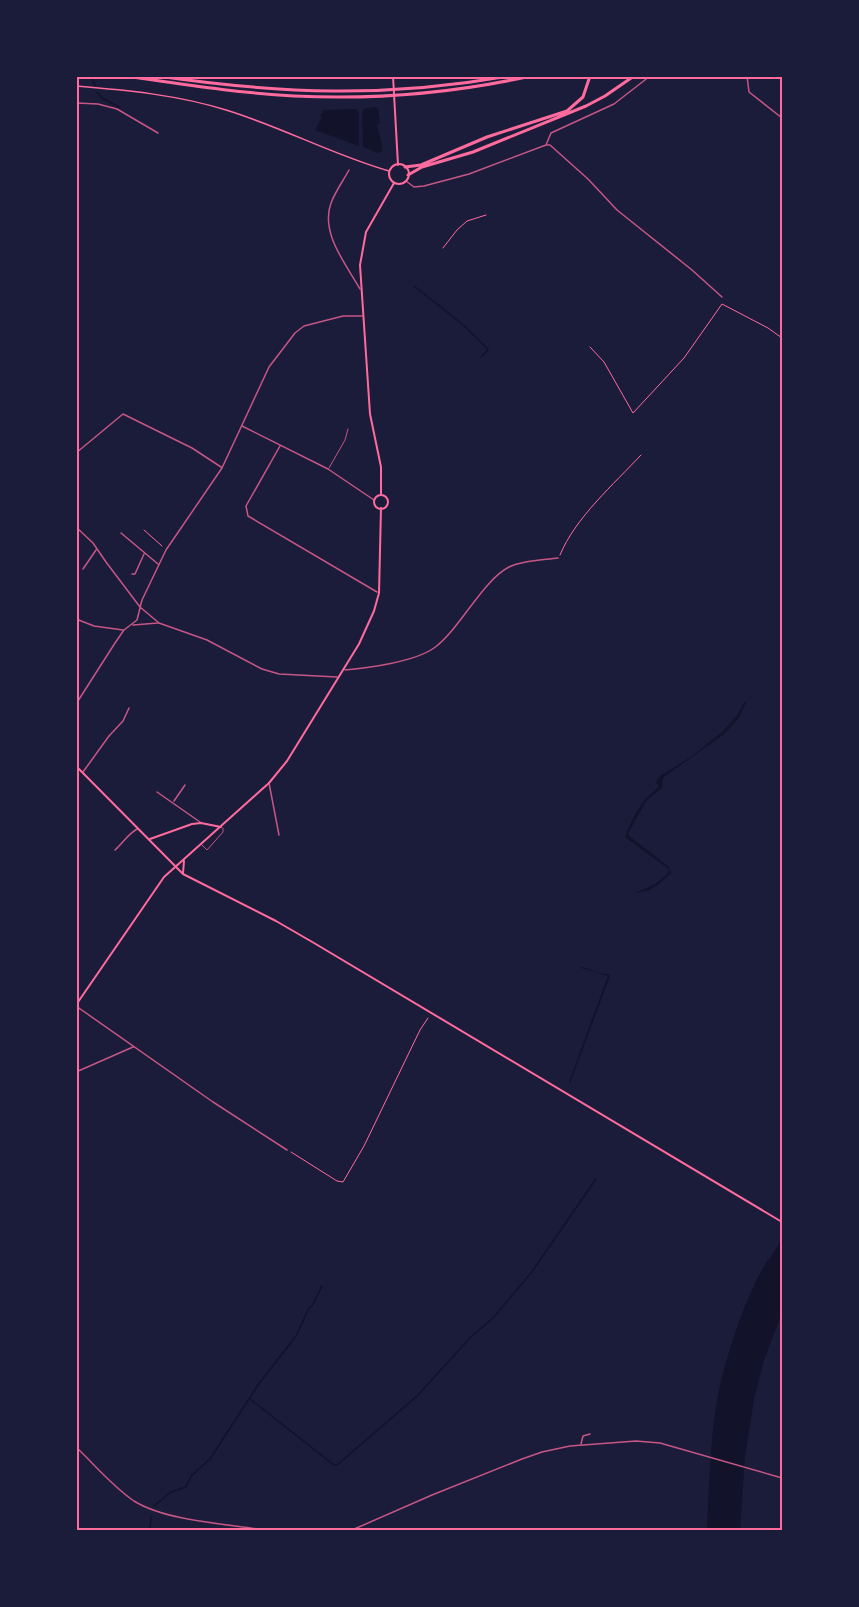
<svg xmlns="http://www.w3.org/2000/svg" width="859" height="1607" font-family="'Archivo Narrow',sans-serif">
  <rect width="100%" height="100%" fill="#1b1b3a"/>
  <path fill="#12122b" d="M 375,107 L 378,109 L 380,123 L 377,124 C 378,133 383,143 382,151 L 378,153 L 363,147 L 362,113 L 364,109 Z
    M 356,109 L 359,113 L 359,146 L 315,130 L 322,117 L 320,116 L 324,110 Z
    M 745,701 L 746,703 L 738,719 L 724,734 L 664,777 L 662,782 L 663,787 L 646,801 L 629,832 L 629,836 L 669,867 L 671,873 C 662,882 649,894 635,892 C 648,889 663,881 670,870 L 625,837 C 634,814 640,802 659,787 L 656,782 L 660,776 L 691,757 L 722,732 L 736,717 Z
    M 583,967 L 598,973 L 608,974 L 610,976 L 570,1083 L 569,1082 L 608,976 L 581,968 Z
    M 782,1239 L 782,1313 L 764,1360 L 754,1399 L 745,1456 L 740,1530 L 707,1530 C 709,1489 710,1447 716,1406 C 723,1365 742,1306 762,1270 C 768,1259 776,1250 782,1239 Z"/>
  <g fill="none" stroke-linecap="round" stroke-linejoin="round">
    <path stroke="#12122b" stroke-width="1.5" d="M 91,76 L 95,85
      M 97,92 L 102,98 L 119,107
      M 414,286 L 461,323 L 486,347 L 488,350 L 481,357
      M 250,1399 L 334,1465 L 337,1465 L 417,1396 L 470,1338 L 493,1318 L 531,1273 L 596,1179
      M 154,1506 L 171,1492 L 186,1487 L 191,1476 L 210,1459 L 258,1385 L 296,1336 L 309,1308 L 312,1306 L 322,1286
      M 150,1530 L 151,1517"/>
    <path stroke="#ff6b9d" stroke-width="1" d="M 443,248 L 457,230 L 467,221 L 486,215
      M 590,347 L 604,362 L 633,413 L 684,358 L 722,304 L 768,328 L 782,338
      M 144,530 L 162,546
      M 560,555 C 575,518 614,484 641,455
      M 291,1152 L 337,1181 L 343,1182 L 364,1146 L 420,1030 L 428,1018"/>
    <path stroke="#c65784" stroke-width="1" d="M 329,468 L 345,440 L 348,429
      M 202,845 L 207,850 L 223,832 L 223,828"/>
    <path stroke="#c65784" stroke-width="1.5" d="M 747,76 L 749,92 L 782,118
      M 76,103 L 98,104 L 117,109 L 158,133
      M 546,145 L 551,133 L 614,104 L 650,76
      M 349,170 C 343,181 335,192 331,203 C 320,233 346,264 360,289
      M 406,181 L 414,187 L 424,186 L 469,174 L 546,145 L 550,145 L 588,179 L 617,210 L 692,270 L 722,297
      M 242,426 L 328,469 L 374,500
      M 280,446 L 246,506 L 248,516 L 377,592
      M 76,453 L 123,414 L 192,448 L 221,467
      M 76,509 L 78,507
      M 76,527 L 93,543 L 106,562 L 140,607 L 159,623 L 207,640 L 262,669 L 279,674 L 337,677
      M 121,533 L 158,564
      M 83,569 L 96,550
      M 132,574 L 135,574 L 144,554
      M 76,619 L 94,626 L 123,630
      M 133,625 L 158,623
      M 345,670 C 368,668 414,662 434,648 C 460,629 482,581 509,567 C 523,560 543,560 558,558
      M 76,704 L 115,643 L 124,630 L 137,620 L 142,600 L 166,550 L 222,468 L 269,367 L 295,333 L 304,326 L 343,316 L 362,316
      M 83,772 L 109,736 L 123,721 L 129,708
      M 269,783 L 279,835
      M 157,792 L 200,822
      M 174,801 L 185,785
      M 115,850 C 123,843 128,834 137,829
      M 76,1006 L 213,1102 L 287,1150
      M 76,1072 L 133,1047
      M 581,1444 L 583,1436 L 590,1434"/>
    <path stroke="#c65784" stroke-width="1.5" d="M 76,1447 C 95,1465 112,1486 134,1501 C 166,1521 227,1524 265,1530
      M 352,1530 L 432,1495 L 522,1459 L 542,1452 L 570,1446 L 636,1441 L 660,1443 L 782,1478"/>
    <path stroke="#ff6b9d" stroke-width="1.5" d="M 76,86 C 126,90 178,95 226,110 C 282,127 333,155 389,171"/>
    <path stroke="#ff6b9d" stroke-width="2" d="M 393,76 L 398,165
      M389 174a10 10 0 1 1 20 0a10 10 0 1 1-20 0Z
      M 381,495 L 381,467 L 370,414 L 360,265 L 366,232 L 394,183
      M374 502a7 7 0 1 1 14 0a7 7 0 1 1-14 0Z
      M 76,766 L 183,874 L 276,921 L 314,943 L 782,1222
      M 150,839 L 192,824 L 201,823 L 221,827
      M 183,873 L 184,861
      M 76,1005 L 164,877 L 269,783 L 287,761 L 359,644 L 374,611 L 379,593 L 381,508"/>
    <path stroke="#ff6b9d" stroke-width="3" d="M 126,76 C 182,84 238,93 294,96 C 374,100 454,93 531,76
      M 158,76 C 281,94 386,98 509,76
      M 405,167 L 421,165 L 487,137 L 567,111 L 583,97 L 590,76
      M 408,175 L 422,167 L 473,152 L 586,106 L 605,96 L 634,76"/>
  </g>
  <rect width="859" height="1607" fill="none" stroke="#1b1b3a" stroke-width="156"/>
  <rect x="78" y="78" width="703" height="1451" fill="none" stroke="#ff6b9d" stroke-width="2"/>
</svg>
